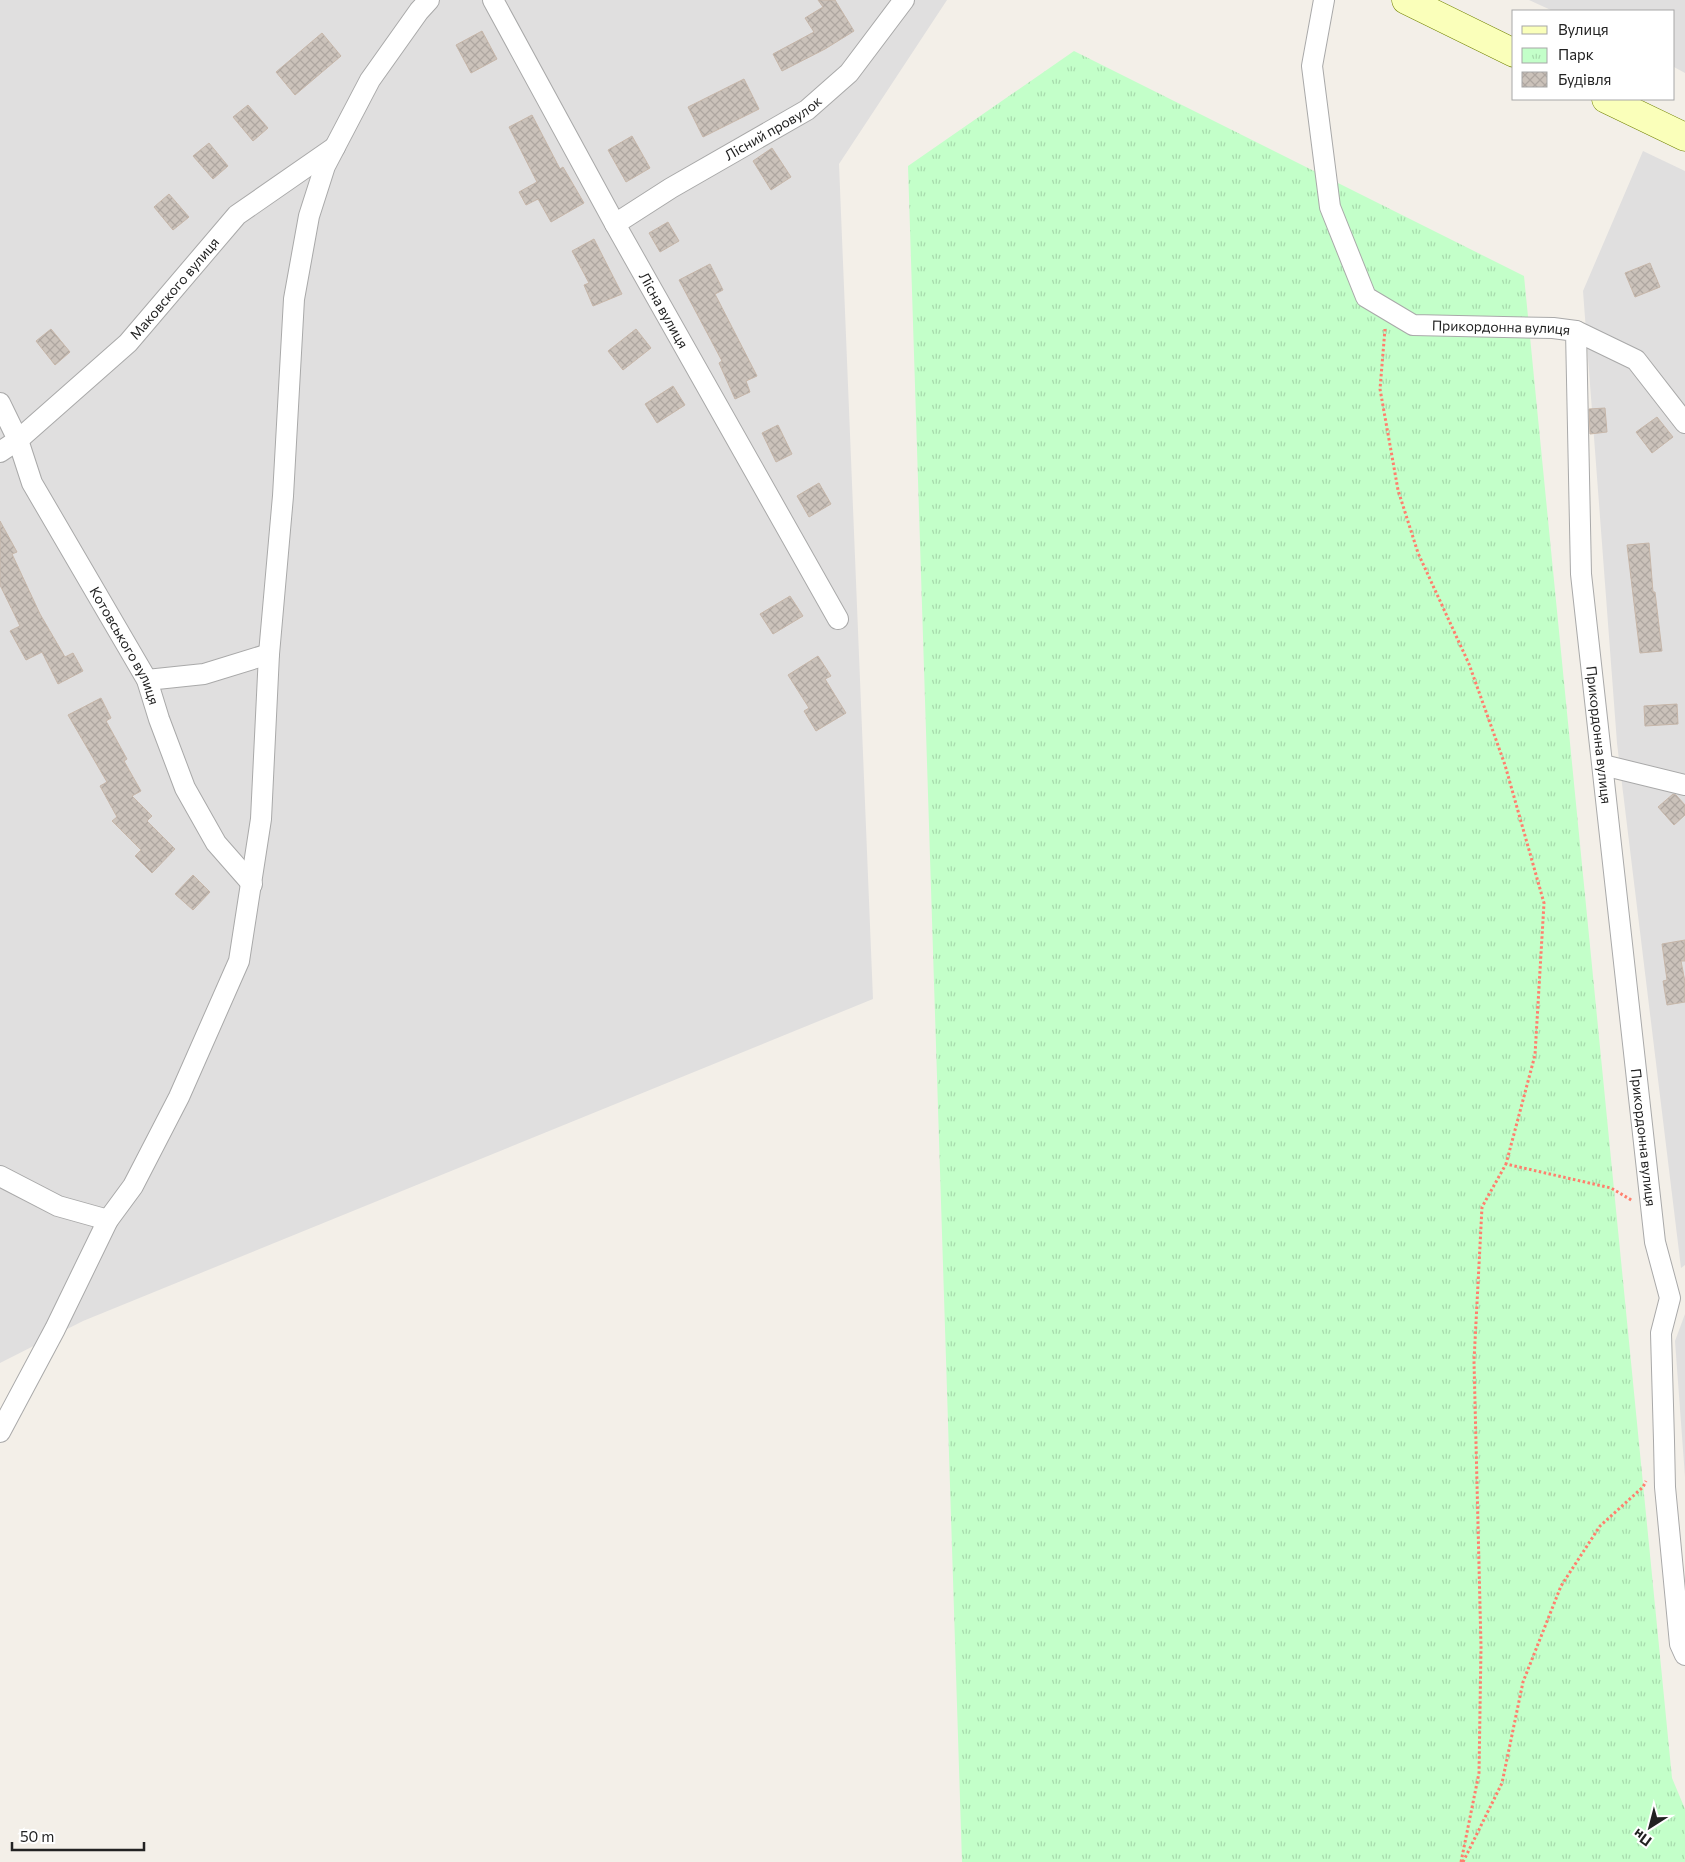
<svg xmlns="http://www.w3.org/2000/svg" width="1685" height="1862" font-family="Commissioner,sans-serif">
  <defs>
    <pattern id="park-tufts" width="24" height="20" patternUnits="userSpaceOnUse" patternTransform="scale(1.25)"><rect width="24" height="20" fill="#c3ffc9"/><path d="M3 7l-1-3M5 7V3M7 7l1-3M15 17l-1-3M17 17v-4M19 17l1-3" fill="none" stroke="#a7daac"/></pattern>
    <pattern id="building-cross-hatch" width="8" height="8" patternUnits="userSpaceOnUse" patternTransform="scale(1.25)"><rect width="8" height="8" fill="#cbc2ba"/><path d="M0 0l8 8M0 8l8-8" fill="none" stroke="#aea6a0"/></pattern>
  </defs>
  <rect width="100%" height="100%" fill="#f3efe8"/>
  <path fill="#e0dfdf" d="M 0,0 L 947,0 L 839,164 L 873,999 L 83,1321 L 0,1363 Z
    M 1529,0 L 1685,0 L 1685,73 L 1674,67 L 1674,11 L 1553,11 Z
    M 1643,151 L 1685,171 L 1685,1265 L 1681,1268 L 1617,743 L 1583,291 Z
    M 1685,1314 L 1685,1477 L 1675,1341 Z"/>
  <path fill="url(#park-tufts)" d="M 1074,51 L 1524,276 L 1672,1778 L 1685,1809 L 1685,1862 L 962,1862 L 908,166 Z"/>
  <path fill="url(#building-cross-hatch)" stroke="#c6b6a9" d="M 818,0 L 835,0 L 854,31 L 825,49 L 782,71 L 773,54 L 814,32 L 805,18 L 823,7 Z
    M 482,31 L 497,59 L 471,73 L 456,45 Z
    M 322,33 L 341,56 L 295,95 L 276,72 Z
    M 744,79 L 759,109 L 703,137 L 688,107 Z
    M 248,105 L 268,128 L 253,141 L 233,117 Z
    M 532,115 L 560,169 L 563,167 L 584,203 L 551,222 L 538,199 L 526,205 L 519,192 L 537,182 L 509,127 Z
    M 632,136 L 650,168 L 626,182 L 608,150 Z
    M 209,143 L 228,166 L 213,179 L 193,156 Z
    M 772,148 L 791,177 L 771,190 L 753,161 Z
    M 169,194 L 189,217 L 173,230 L 154,207 Z
    M 668,222 L 679,241 L 660,252 L 649,233 Z
    M 594,239 L 622,294 L 593,306 L 584,285 L 589,283 L 572,251 Z
    M 1650,263 L 1660,287 L 1635,297 L 1625,273 Z
    M 710,264 L 723,290 L 715,294 L 757,376 L 746,381 L 750,392 L 735,399 L 719,363 L 722,361 L 679,280 Z
    M 51,329 L 70,352 L 55,365 L 36,341 Z
    M 636,329 L 651,348 L 623,370 L 608,351 Z
    M 673,386 L 685,405 L 657,423 L 645,404 Z
    M 1605,408 L 1607,432 L 1590,434 L 1589,409 Z
    M 1657,417 L 1673,437 L 1652,453 L 1636,432 Z
    M 778,425 L 792,454 L 776,462 L 762,433 Z
    M 819,483 L 831,504 L 809,517 L 797,496 Z
    M 0,521 L 17,552 L 12,554 L 40,614 L 65,657 L 73,653 L 83,671 L 58,684 L 42,652 L 26,660 L 10,631 L 20,626 L 0,585 Z
    M 1649,543 L 1653,592 L 1655,592 L 1662,651 L 1640,653 L 1627,545 Z
    M 790,596 L 803,616 L 773,634 L 760,614 Z
    M 818,656 L 831,676 L 825,679 L 846,713 L 816,731 L 804,711 L 809,708 L 788,675 Z
    M 101,698 L 111,718 L 106,721 L 127,759 L 124,761 L 141,791 L 132,796 L 152,816 L 147,821 L 175,849 L 152,873 L 135,856 L 141,850 L 112,821 L 117,817 L 100,786 L 107,782 L 68,715 Z
    M 1677,704 L 1678,724 L 1645,726 L 1644,706 Z
    M 1673,794 L 1676,795 L 1685,805 L 1685,815 L 1674,825 L 1658,807 Z
    M 193,875 L 210,892 L 193,910 L 175,894 Z
    M 1685,940 L 1685,961 L 1681,961 L 1685,982 L 1685,1002 L 1667,1005 L 1663,981 L 1667,980 L 1662,944 Z"/>
  <g fill="none" stroke-linecap="round" stroke-linejoin="round">
    <defs>
      <g id="minor">
        <path id="s1" d="M 493,0 L 615,224 L 838,619"/>
        <path id="s2" d="M 1324,0 L 1312,66 L 1330,207 L 1366,297 L 1413,325 L 1553,328 L 1576,331 L 1581,574 L 1655,1242 L 1670,1298 L 1661,1333 L 1664,1441 L 1665,1487 L 1680,1644 L 1685,1655"/>
        <path id="s3" d="M 615,224 L 671,188 L 807,110 L 849,73 L 904,0"/>
        <path d="M 1576,331 L 1636,360 L 1685,423"/>
        <path id="s4" d="M 0,403 L 18,440 L 32,483 L 147,680 L 159,719 L 185,788 L 216,843 L 252,884"/>
        <path id="s5" d="M 0,452 L 18,440 L 128,343 L 237,215 L 335,147"/>
        <path d="M 147,680 L 204,674 L 269,654"/>
        <path d="M 1603,765 L 1685,785"/>
        <path d="M 0,1176 L 58,1206 L 108,1220"/>
        <path d="M 0,1432 L 55,1329 L 108,1220 L 133,1186 L 179,1097 L 239,961 L 261,819 L 269,654 L 283,496 L 294,299 L 309,216 L 325,166 L 370,80 L 419,11 L 429,0"/>
      </g>
      <path id="secondary" d="M 1406,0 L 1514,53
        M 1606,99 L 1685,137"/>
    </defs>
    <use href="#minor" stroke="#a9a9a9" stroke-width="22"/>
    <use href="#secondary" stroke="#718200" stroke-width="29"/>
    <path stroke="#ff7f6d" stroke-width="3" stroke-dasharray="2.5 2.5" stroke-linecap="butt" d="M 1385,329 L 1380,389 L 1398,490 L 1418,553 L 1469,664 L 1505,765 L 1544,903 L 1535,1055 L 1506,1164
      M 1461,1862 L 1479,1773 L 1481,1647 L 1474,1361 L 1482,1207 L 1506,1164 L 1611,1188 L 1633,1201
      M 1463,1862 L 1502,1783 L 1523,1682 L 1561,1586 L 1600,1526 L 1643,1487 L 1646,1481"/>
    <use href="#minor" stroke="#fff" stroke-width="20"/>
    <use href="#secondary" stroke="#faffba" stroke-width="28"/>
  </g>
  <g text-anchor="middle" stroke-width="5" stroke-linejoin="round" paint-order="stroke">
    <g font-size="14" fill="#222" stroke="#fff">
      <text dy="5" stroke="none"><textPath href="#s3" startOffset="185">Лісний провулок</textPath></text>
      <text dy="5" stroke="none"><textPath href="#s5" startOffset="240">Маковского вулиця</textPath></text>
      <text dy="5" stroke="none"><textPath href="#s1" startOffset="354">Лісна вулиця</textPath></text>
      <text dy="5" stroke="none"><textPath href="#s2" startOffset="449">Прикордонна вулиця</textPath></text>
      <text dy="5" stroke="none"><textPath href="#s4" startOffset="274">Котовського вулиця</textPath></text>
      <text dy="5" stroke="none"><textPath href="#s2" startOffset="929">Прикордонна вулиця</textPath></text>
      <text dy="5" stroke="none"><textPath href="#s2" startOffset="1334">Прикордонна вулиця</textPath></text>
    </g>
  </g>
  <rect x="1512" y="10" width="162" height="90" fill="#ffffff" stroke="#a7a7a7"/>
  <rect x="1522" y="26" width="25" height="8" fill="#faffba" stroke="#a7a7a7"/>
  <text x="1558" y="35" font-size="15" fill="#222222">Вулиця</text>
  <rect x="1522" y="48" width="25" height="15" fill="url(#park-tufts)" stroke="#a7a7a7"/>
  <text x="1558" y="60" font-size="15" fill="#222222">Парк</text>
  <rect x="1522" y="72" width="25" height="15" fill="url(#building-cross-hatch)" stroke="#a7a7a7"/>
  <text x="1558" y="85" font-size="15" fill="#222222">Будівля</text>
  <g transform="translate(1650 1827) rotate(216)" stroke="#ffffff" stroke-width="4" paint-order="stroke">
  <path d="M0-4L9 19L0 12L-9 19Z" fill="#222222"/>
  <text y="-8" font-size="14" font-weight="bold" text-anchor="middle" fill="#222222">Пн</text>
  </g>
  <path d="M12 1842v8h132v-8" fill="none" stroke="#222222" stroke-width="2.5"/>
  <text x="20" y="1842" font-size="15" fill="#222222" stroke="#ffffff" stroke-width="4" paint-order="stroke">50 m</text>
</svg>
